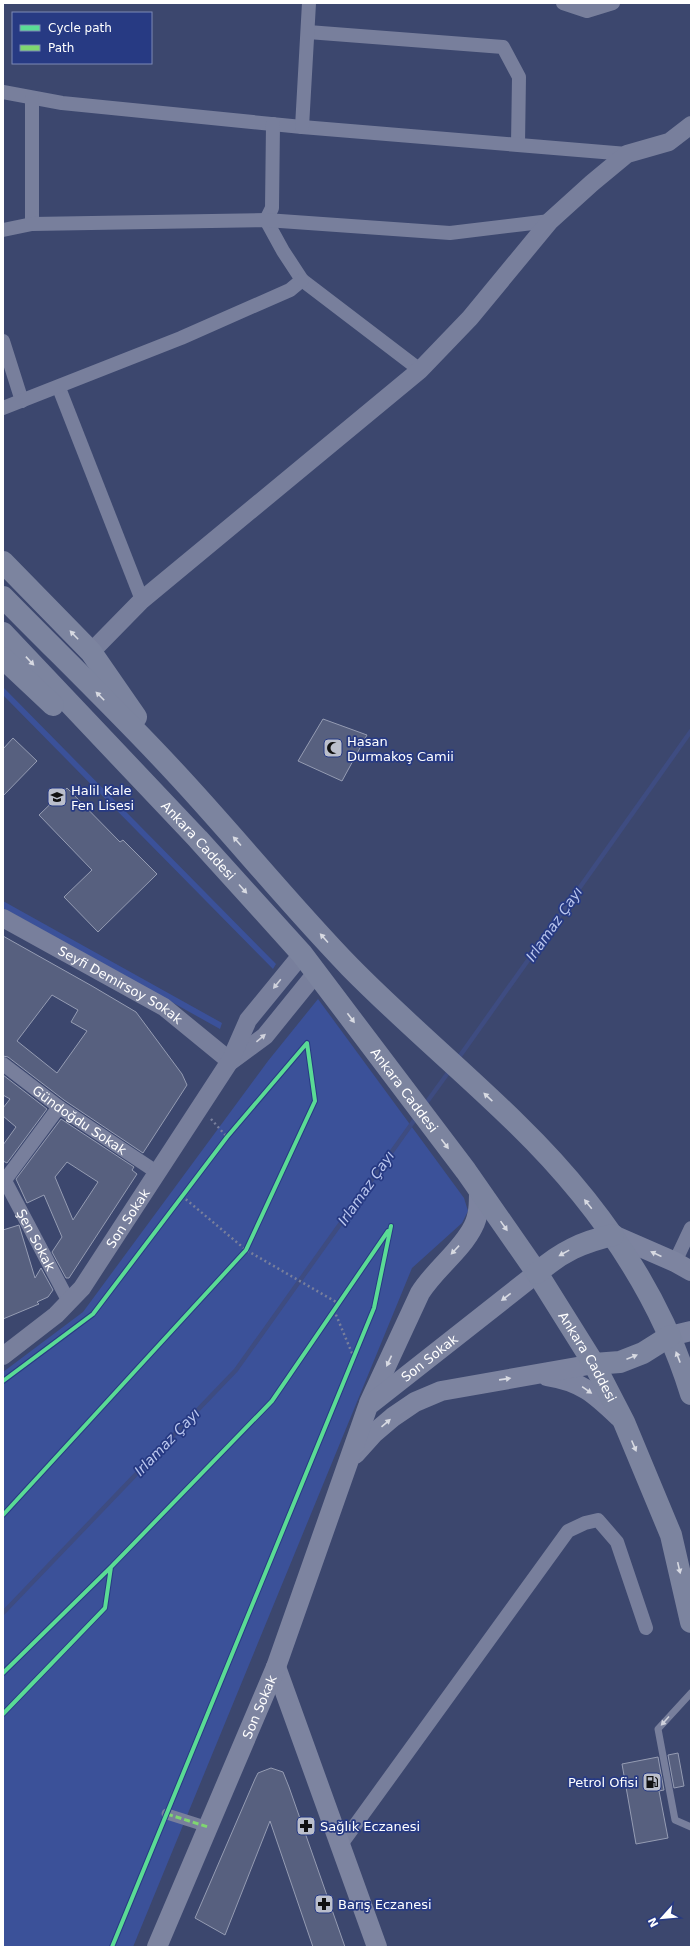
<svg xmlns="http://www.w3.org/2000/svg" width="694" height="1950" font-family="'DejaVu Sans',sans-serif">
  <rect width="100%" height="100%" fill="#3c476e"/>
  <path fill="#3b5199" d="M 3,687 L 276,964 L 273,969 L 3,695 Z
    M 3,901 L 222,1023 L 220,1029 L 3,908 Z
    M 318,999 L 464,1198 L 468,1211 L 462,1223 L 412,1268 L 133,1947 L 3,1947 L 3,1372 L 83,1312 L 268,1061 Z"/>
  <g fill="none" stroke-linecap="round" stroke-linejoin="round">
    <path stroke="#3e4c81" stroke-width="4.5" d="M 457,1060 L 691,731
      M 424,1106 L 450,1070
      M 3,1613 L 236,1370 L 418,1115"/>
  </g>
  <path fill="#57607f" stroke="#959cb3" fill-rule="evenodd" d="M 323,719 L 367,735 L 342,781 L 298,761 Z
    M 13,738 L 37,761 L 3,796 L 3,749 Z
    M 67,788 L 120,842 L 123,840 L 157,874 L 98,932 L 64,897 L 92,870 L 39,815 Z
    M 3,936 L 92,986 L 136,1012 L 182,1074 L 187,1085 L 143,1153 L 64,1100 L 8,1057 L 3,1056 ZM 52,995 L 78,1010 L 71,1022 L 87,1031 L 57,1073 L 17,1041 Z
    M 3,1075 L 47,1109 L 7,1163 L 3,1161 L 3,1145 L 16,1127 L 3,1116 L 3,1108 L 10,1099 L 3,1095 Z
    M 61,1119 L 134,1167 L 132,1170 L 137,1174 L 69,1278 L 66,1278 L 52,1252 L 62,1237 L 44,1195 L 27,1203 L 16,1179 ZM 67,1162 L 98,1182 L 73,1220 L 55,1177 Z
    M 19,1225 L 35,1278 L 41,1268 L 53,1290 L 48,1297 L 37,1302 L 39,1304 L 3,1319 L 3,1230 Z
    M 678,1753 L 684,1786 L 674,1788 L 668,1755 Z
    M 658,1757 L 664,1790 L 659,1791 L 668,1838 L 636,1844 L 622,1764 Z
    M 271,1768 L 283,1772 L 289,1787 L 345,1947 L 313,1947 L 270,1821 L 225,1935 L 195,1918 L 255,1779 L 258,1773 Z"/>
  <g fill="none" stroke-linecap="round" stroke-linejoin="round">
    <path stroke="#787f9c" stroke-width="2.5" stroke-dasharray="2 3" stroke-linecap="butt" d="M 211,1119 L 227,1137
      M 182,1196 L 246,1250 L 338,1303
      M 334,1310 L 354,1358"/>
    <path stroke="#787f9c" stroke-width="7" d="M 691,1693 L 658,1729 L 675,1820 L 691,1827"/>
    <path stroke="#787f9c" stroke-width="11" d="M 167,1814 L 208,1827"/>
    <g stroke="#787f9c" stroke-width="14">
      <path d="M 563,3 L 587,11 L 613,3"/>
      <path d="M 308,32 L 503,47 L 519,77 L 518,144"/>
      <path d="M 3,92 L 62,103 L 302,127 L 627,154"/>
      <path d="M 302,127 L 309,3"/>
      <path d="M 266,220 L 283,251 L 302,280 L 420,370"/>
      <path d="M 266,220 L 272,208 L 273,124"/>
      <path d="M 32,224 L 32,98"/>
      <path d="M 3,230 L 32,224 L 266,220 L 450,233 L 550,221"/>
      <path d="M 3,341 L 22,401"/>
      <path d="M 59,388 L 142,600"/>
      <path d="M 3,408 L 181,338 L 290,290 L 302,280"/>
      <path id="s1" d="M 3,1064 L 59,1107 L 158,1173"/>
      <path id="s2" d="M 3,1177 L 69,1302"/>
      <path d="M 5,1180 L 59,1107"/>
      <path d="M 675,1262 L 691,1228"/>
      <path d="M 340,1846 L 568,1531 L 585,1523 L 598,1520 L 617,1542 L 646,1628"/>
    </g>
    <g stroke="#787f9c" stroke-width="18">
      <path d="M 91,652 L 142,600 L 420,370 L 470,318 L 550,221 L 592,183 L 627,154 L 669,142 L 691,125"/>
      <path id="s3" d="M 3,918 L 164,1007 L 230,1061"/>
      <path d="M 231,1061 L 265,1036 L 316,973"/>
      <path id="s4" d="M 3,1356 L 56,1315 L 82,1288 L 230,1061 L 248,1020 L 302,954"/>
    </g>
    <g stroke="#7d84a0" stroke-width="20">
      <path d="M 613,1235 L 675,1262 L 691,1271"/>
      <path d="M 670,1336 L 691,1331"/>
      <path d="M 547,1376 C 581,1381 595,1394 619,1417"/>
      <path d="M 369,1403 L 420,1293 C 435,1269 461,1251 473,1227 C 479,1216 479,1203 479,1190"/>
      <path d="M 355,1454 L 373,1434 L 393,1417 L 415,1402 L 441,1391 L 594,1364"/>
      <path d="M 276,1667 L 377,1947"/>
      <path id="s5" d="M 157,1947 L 276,1667 L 368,1406 L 537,1273"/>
    </g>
    <g stroke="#7c849f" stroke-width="22">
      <path d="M 3,562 L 91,652 L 136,717"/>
      <path d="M 3,597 C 59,654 117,710 171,768 C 232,833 288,903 350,967 C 403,1021 462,1070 517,1124 C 594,1199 659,1290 691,1394"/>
      <path id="s6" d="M 3,633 L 198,839 L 302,954 L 466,1171 L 537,1273 L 594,1364 L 624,1422 L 671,1535 L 691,1622"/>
      <path d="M 3,658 L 53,705"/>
      <path d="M 537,1273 C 561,1252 582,1242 613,1235"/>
      <path d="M 594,1364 L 620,1362 L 643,1353 L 670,1336"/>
    </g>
    <path stroke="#7fd670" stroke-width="3" stroke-dasharray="6 3" stroke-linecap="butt" d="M 167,1814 L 208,1827"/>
    <defs>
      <path id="cycleway" d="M 3,1381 L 93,1314 L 227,1137 L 307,1043 L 315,1101 L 246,1250 L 3,1515
        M 3,1673 L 111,1567
        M 3,1714 L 105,1608 L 111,1567 L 272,1401 L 388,1231
        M 112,1947 L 374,1308 L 391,1226"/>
    </defs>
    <use href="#cycleway" stroke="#273a83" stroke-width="6"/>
    <use href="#cycleway" stroke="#5adb95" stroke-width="4"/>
  </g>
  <defs><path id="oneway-solid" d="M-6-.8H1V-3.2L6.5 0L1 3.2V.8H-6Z"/></defs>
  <g fill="#d8dae2">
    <use href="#oneway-solid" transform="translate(74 635) rotate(-134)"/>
    <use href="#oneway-solid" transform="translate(30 661) rotate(47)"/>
    <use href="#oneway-solid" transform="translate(100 696) rotate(-135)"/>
    <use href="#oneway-solid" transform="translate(237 841) rotate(-132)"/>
    <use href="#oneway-solid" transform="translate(243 889) rotate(48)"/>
    <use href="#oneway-solid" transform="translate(324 938) rotate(-132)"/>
    <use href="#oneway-solid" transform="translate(351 1018) rotate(53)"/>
    <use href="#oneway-solid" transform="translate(488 1097) rotate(-137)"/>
    <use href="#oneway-solid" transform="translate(445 1144) rotate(53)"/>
    <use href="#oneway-solid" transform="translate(588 1204) rotate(-129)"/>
    <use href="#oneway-solid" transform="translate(504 1226) rotate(55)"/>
    <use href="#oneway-solid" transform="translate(455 1250) rotate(133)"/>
    <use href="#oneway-solid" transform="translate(564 1253) rotate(151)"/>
    <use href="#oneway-solid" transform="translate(656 1254) rotate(-156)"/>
    <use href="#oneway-solid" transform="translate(506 1297) rotate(142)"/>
    <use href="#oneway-solid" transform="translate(632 1357) rotate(-22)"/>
    <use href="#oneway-solid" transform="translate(678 1357) rotate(-111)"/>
    <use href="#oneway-solid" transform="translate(389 1361) rotate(115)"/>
    <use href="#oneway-solid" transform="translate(505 1379) rotate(-8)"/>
    <use href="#oneway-solid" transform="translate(587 1390) rotate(35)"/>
    <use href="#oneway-solid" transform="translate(386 1423) rotate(-41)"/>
    <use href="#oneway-solid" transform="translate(634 1446) rotate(67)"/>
    <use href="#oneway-solid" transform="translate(679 1568) rotate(77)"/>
  </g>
  <g fill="#d0d2dc">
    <use href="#oneway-solid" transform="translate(277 984) rotate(129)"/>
    <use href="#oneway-solid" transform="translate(261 1038) rotate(-40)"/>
    <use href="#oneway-solid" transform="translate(665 1721) rotate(132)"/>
  </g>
  <defs>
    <symbol id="mosque-square" viewBox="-11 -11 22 22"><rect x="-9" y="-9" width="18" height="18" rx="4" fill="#bbbfcc" stroke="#273a83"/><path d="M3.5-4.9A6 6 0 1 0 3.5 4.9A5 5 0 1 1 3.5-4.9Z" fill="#111"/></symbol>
    <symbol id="school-square" viewBox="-11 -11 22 22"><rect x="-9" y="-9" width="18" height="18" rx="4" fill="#bbbfcc" stroke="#273a83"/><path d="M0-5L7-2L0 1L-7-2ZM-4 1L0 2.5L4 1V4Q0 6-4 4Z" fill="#111"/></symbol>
    <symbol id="fuel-square" viewBox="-11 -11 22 22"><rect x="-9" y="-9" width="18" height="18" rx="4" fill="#bbbfcc" stroke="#273a83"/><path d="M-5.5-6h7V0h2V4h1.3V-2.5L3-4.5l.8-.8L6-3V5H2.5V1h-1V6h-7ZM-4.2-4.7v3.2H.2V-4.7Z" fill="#111"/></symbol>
    <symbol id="pharmacy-square" viewBox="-11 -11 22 22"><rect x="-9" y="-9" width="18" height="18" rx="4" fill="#bbbfcc" stroke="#273a83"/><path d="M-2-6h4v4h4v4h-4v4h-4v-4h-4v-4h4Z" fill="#111"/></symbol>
  </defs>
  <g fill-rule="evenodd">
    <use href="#mosque-square" x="322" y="737" width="22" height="22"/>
    <use href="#school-square" x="46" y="786" width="22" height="22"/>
    <use href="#fuel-square" x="641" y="1771" width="22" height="22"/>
    <use href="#pharmacy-square" x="295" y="1815" width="22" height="22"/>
    <use href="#pharmacy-square" x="313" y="1893" width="22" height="22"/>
  </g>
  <g text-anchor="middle" stroke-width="3.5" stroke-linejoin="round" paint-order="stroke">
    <g font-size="13" fill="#fff" stroke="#273a83" text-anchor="start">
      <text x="347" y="746">Hasan<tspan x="347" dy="15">Durmakoş Camii</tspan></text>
      <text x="71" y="795">Halil Kale<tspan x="71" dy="15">Fen Lisesi</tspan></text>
      <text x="638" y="1787" text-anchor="end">Petrol Ofisi</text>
      <text x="320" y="1831">Sağlık Eczanesi</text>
      <text x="338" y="1909">Barış Eczanesi</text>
    </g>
    <g font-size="13" fill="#fff" stroke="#273a83">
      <text dy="5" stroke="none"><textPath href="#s6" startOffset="285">Ankara Caddesi</textPath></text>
      <text dy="5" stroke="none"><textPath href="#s3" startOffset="135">Seyfi Demirsoy Sokak</textPath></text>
      <text dy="5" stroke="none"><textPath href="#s6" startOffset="609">Ankara Caddesi</textPath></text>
      <text dy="5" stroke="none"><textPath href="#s1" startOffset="95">Gündoğdu Sokak</textPath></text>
      <text dy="5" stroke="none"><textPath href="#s4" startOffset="188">Son Sokak</textPath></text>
      <text dy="5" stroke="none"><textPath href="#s2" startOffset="71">Şen Sokak</textPath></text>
      <text dy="5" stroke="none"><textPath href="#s6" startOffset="933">Ankara Caddesi</textPath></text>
      <text dy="5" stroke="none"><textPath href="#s5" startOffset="659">Son Sokak</textPath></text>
      <text dy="5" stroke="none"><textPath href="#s5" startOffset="261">Son Sokak</textPath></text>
    </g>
    <g font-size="14" font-style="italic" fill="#bbc7ef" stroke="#273a83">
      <text transform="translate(554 924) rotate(-55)" y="5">Irlamaz Çayı</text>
      <text transform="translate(366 1188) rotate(-55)" y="5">Irlamaz Çayı</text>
      <text transform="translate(167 1442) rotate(-46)" y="5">Irlamaz Çayı</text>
    </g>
  </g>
  <rect width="694" height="1950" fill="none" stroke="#ffffff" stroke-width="8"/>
  <rect x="12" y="12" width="140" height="52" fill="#273a83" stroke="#7d89b5"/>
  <rect x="20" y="25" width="20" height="6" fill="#5adb95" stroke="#7d89b5"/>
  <text x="48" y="32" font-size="12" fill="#ffffff">Cycle path</text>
  <rect x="20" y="45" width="20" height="6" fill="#7fd670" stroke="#7d89b5"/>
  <text x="48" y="52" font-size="12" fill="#ffffff">Path</text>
  <g transform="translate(662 1918) rotate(243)" stroke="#273a83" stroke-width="3" paint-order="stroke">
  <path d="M0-3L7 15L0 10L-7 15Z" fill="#ffffff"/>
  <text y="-6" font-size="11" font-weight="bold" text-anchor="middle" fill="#ffffff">N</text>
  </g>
</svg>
